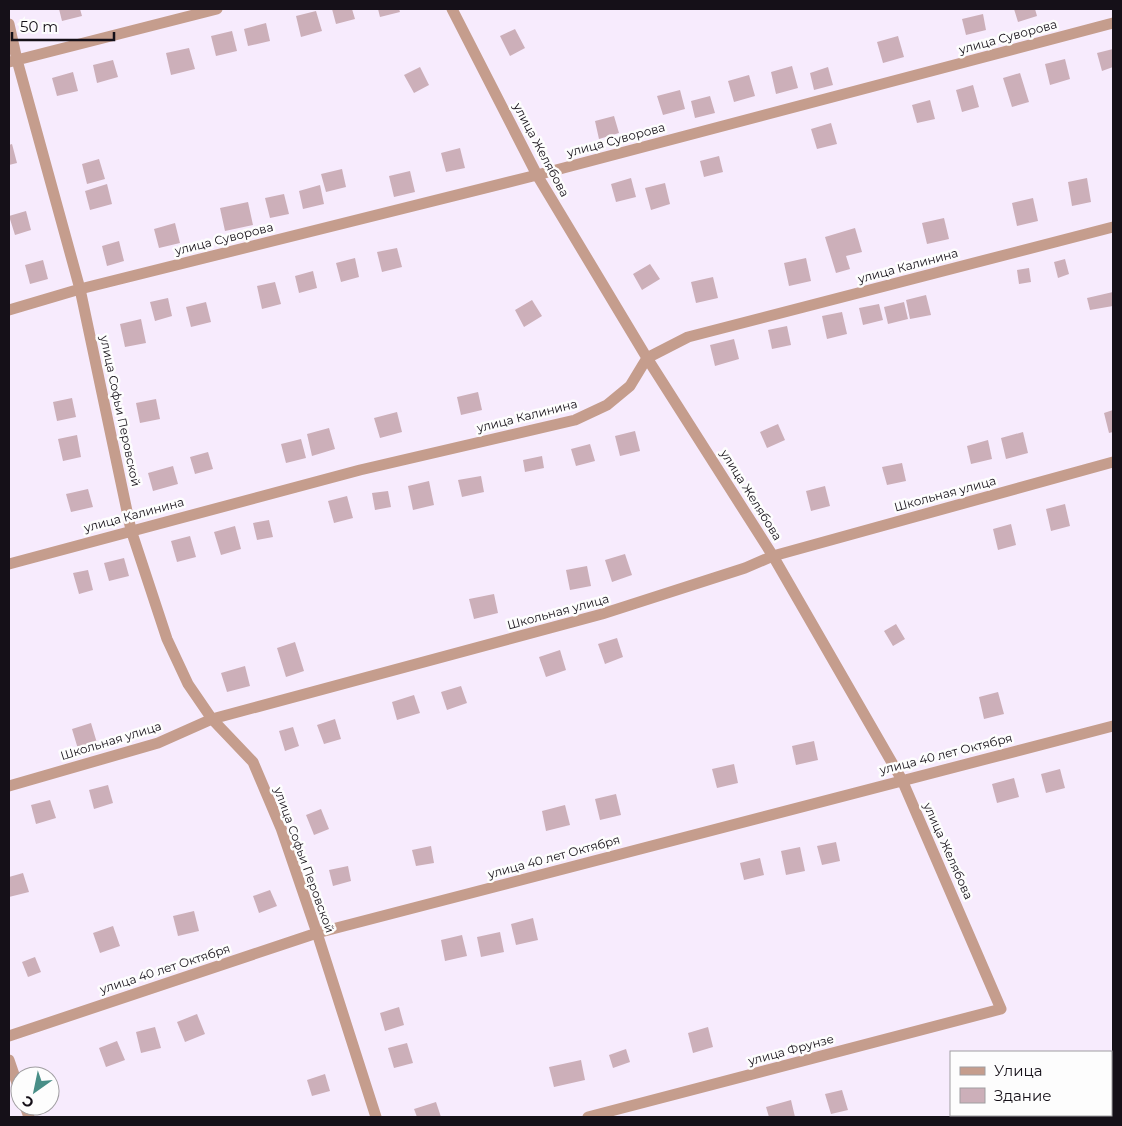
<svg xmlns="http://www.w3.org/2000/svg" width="1122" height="1126" font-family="Montserrat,sans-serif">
  <rect width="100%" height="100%" fill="#f7ebfd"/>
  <path fill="#ccafb9" d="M 59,9 L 80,9 L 82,16 L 62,21 Z
    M 332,9 L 352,9 L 355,19 L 336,24 Z
    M 378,9 L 399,9 L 400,12 L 380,17 Z
    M 1014,9 L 1035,9 L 1037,16 L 1018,22 Z
    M 316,11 L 322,31 L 301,37 L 296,16 Z
    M 983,14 L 986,30 L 966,35 L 962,19 Z
    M 266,23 L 270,41 L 248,46 L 244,29 Z
    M 515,29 L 525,48 L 510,56 L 500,36 Z
    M 232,31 L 237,51 L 216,56 L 211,36 Z
    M 898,36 L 904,57 L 883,63 L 877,42 Z
    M 189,48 L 195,69 L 171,75 L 166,53 Z
    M 1113,49 L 1113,67 L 1102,71 L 1097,53 Z
    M 1065,59 L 1070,79 L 1050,85 L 1045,64 Z
    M 113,60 L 118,77 L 97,83 L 93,65 Z
    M 792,66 L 798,88 L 776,94 L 771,72 Z
    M 420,67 L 429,85 L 414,93 L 404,75 Z
    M 828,67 L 833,85 L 814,90 L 810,73 Z
    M 73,72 L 78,91 L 57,96 L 52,78 Z
    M 1020,73 L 1029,102 L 1012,107 L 1003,78 Z
    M 749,75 L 755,96 L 734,102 L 728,81 Z
    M 973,85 L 979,107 L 962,112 L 956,90 Z
    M 680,90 L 685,109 L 663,115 L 657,96 Z
    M 710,96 L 715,113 L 695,118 L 691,101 Z
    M 930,100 L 935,119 L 917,123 L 912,105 Z
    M 614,116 L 619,133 L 599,139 L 595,121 Z
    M 831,123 L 837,144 L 817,149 L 811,129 Z
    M 12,144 L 17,163 L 9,165 L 9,145 Z
    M 460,148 L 465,168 L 446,172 L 441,153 Z
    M 719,156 L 723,172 L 704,177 L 700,161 Z
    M 99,159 L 105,179 L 87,184 L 82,164 Z
    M 342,169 L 346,187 L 326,192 L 321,174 Z
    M 410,171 L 415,192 L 394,197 L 389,176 Z
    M 631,178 L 636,197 L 616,202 L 611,184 Z
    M 1087,178 L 1091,202 L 1072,206 L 1068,182 Z
    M 665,183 L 670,204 L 651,210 L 645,188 Z
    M 107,184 L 112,204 L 90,210 L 85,191 Z
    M 320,185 L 324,204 L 303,209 L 299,191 Z
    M 284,194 L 289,214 L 270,218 L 265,198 Z
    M 1033,198 L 1038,221 L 1017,226 L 1012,203 Z
    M 248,202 L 253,225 L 225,231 L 220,208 Z
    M 26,211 L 31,230 L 15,235 L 9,216 Z
    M 944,218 L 949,239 L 927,244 L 922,223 Z
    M 175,223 L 180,243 L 159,248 L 154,229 Z
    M 855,228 L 862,252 L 846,256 L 850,269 L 836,273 L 825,237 Z
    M 119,241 L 124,261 L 107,266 L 102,246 Z
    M 397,248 L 402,267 L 382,272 L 377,252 Z
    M 355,258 L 359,277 L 341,282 L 336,263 Z
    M 806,258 L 811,281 L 789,286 L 784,263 Z
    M 1065,259 L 1069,274 L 1058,278 L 1054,262 Z
    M 43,260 L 48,279 L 30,284 L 25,265 Z
    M 650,264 L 660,279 L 642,290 L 633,274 Z
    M 1029,268 L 1031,282 L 1019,284 L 1017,270 Z
    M 313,271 L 317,288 L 299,293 L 295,276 Z
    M 713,277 L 718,298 L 696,303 L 691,282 Z
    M 275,282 L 281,304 L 262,309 L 257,286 Z
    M 1113,292 L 1113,306 L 1090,310 L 1087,298 Z
    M 926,295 L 931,315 L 910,319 L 906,300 Z
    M 168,298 L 172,316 L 155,321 L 150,302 Z
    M 532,300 L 542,316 L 524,327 L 515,310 Z
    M 206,302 L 211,322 L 191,327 L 186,307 Z
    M 904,302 L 908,319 L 888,324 L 884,307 Z
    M 879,304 L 883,320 L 863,325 L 859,308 Z
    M 842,312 L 847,334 L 827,339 L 822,316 Z
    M 141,319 L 146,343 L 125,347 L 120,324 Z
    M 787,326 L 791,345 L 772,349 L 768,330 Z
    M 734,339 L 739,359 L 715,366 L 710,345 Z
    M 478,392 L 482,410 L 461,415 L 457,397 Z
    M 72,398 L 76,417 L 57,421 L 53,402 Z
    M 156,399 L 160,419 L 140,423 L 136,403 Z
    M 1113,410 L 1113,432 L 1109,433 L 1104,413 Z
    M 397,412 L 402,432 L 380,438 L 374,418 Z
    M 778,424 L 785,440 L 767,448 L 760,432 Z
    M 329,428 L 335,449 L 312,456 L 307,434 Z
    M 635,431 L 640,451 L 620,456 L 615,436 Z
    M 1023,432 L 1028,453 L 1006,459 L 1001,438 Z
    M 77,435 L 81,457 L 63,461 L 58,439 Z
    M 301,439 L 306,458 L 286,463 L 281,444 Z
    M 988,440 L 992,459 L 971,464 L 967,446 Z
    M 590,444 L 595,461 L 576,466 L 571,449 Z
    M 208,452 L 213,469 L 195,474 L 190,457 Z
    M 542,456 L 544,468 L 525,472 L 523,460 Z
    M 902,463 L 906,481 L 887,485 L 882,467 Z
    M 173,466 L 178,484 L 153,491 L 148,473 Z
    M 481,476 L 484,492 L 462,497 L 458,480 Z
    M 429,481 L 434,505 L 413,510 L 408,486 Z
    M 825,486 L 830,506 L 811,511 L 806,491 Z
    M 88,489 L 93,507 L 71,512 L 66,494 Z
    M 388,491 L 391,507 L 375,510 L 372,493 Z
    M 347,496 L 353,518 L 334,523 L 328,501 Z
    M 1065,504 L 1070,526 L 1051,531 L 1046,509 Z
    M 269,520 L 273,537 L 257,540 L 253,523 Z
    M 1011,524 L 1016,545 L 998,550 L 993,529 Z
    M 235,526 L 241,549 L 221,555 L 214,532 Z
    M 190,536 L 196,557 L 177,562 L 171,541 Z
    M 625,554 L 632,575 L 612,582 L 605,560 Z
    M 124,558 L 129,576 L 109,581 L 104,563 Z
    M 587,566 L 591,586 L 570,590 L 566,570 Z
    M 88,570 L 93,590 L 79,594 L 73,573 Z
    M 494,594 L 498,613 L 474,619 L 469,599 Z
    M 896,624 L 905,639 L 893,646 L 884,631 Z
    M 617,638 L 623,657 L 605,664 L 598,644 Z
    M 295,642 L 304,671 L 286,677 L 277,648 Z
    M 560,650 L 566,670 L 546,677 L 539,657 Z
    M 245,666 L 250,686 L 227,692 L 221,673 Z
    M 461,686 L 467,703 L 447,710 L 441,692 Z
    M 998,692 L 1004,714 L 984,719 L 979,697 Z
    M 414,695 L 420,713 L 397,720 L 392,702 Z
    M 335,719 L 341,739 L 324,744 L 317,725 Z
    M 91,723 L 97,743 L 78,749 L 72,729 Z
    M 293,727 L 299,746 L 285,751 L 279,731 Z
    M 814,741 L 818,760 L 796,765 L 792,746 Z
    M 734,764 L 738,783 L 717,788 L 712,769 Z
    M 1060,769 L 1065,788 L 1046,793 L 1041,774 Z
    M 1014,778 L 1019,797 L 997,803 L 992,784 Z
    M 108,785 L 113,803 L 94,809 L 89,790 Z
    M 616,794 L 621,815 L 600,820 L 595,799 Z
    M 50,800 L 56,818 L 36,824 L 31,805 Z
    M 565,805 L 570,825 L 546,831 L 542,811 Z
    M 321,809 L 329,829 L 314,835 L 306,815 Z
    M 836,842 L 840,861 L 822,865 L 817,846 Z
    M 431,846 L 434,863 L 416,866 L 412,850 Z
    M 800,847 L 805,871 L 786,875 L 781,851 Z
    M 760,858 L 764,875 L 744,880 L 740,863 Z
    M 348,866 L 351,881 L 333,886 L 329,870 Z
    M 23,873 L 29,892 L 9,897 L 9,877 Z
    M 270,890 L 277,906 L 259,913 L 253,896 Z
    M 194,911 L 199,931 L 178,936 L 173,916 Z
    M 533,918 L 538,940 L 516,945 L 511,924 Z
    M 113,926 L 120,946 L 100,953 L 93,933 Z
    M 500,932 L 504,952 L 481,957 L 477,937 Z
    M 462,935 L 467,956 L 445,961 L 441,940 Z
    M 35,957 L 41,972 L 28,977 L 22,962 Z
    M 399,1007 L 404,1025 L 385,1031 L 380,1013 Z
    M 197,1014 L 205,1034 L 185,1042 L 177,1022 Z
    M 155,1027 L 161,1048 L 141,1053 L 136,1032 Z
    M 708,1027 L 713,1047 L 693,1053 L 688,1033 Z
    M 117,1041 L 125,1060 L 106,1067 L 99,1048 Z
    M 407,1043 L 413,1063 L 394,1068 L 388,1048 Z
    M 626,1049 L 630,1062 L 613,1068 L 609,1055 Z
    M 581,1060 L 585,1080 L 554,1087 L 549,1067 Z
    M 325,1074 L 330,1091 L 312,1096 L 307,1080 Z
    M 842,1090 L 848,1110 L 831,1114 L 825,1094 Z
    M 791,1100 L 795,1117 L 769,1117 L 766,1107 Z
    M 436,1102 L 441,1117 L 417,1117 L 414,1109 Z"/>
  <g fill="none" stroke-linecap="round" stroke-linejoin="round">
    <path stroke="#c59d8d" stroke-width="11" d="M 452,9 L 537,175 L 647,358 L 773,556 L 902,780 L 1001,1009 L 588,1117
      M 9,24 L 17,60 L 80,289 L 131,530 L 167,639 L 188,684 L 212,719 L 253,762 L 281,828 L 317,933 L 376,1117
      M 9,62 L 217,9
      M 9,310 L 80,289 L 537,175 L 1113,23
      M 9,564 L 360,470 L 575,420 L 607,405 L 630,386 L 647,358 L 688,337 L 1113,227
      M 9,786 L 158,743 L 212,719 L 602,614 L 745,568 L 773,556 L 1113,462
      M 9,1036 L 317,933 L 1113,726
      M 9,1060 L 20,1092
      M 25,1106 L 29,1117"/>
  </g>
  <g text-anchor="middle" stroke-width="5" stroke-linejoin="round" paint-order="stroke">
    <g font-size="12" fill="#151018" stroke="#fdfdfd">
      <text transform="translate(1008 37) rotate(-15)" y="4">улица Суворова</text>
      <text transform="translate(616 140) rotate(-15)" y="4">улица Суворова</text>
      <text transform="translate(541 150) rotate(62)" y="4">улица Желябова</text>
      <text transform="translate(224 239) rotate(-14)" y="4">улица Суворова</text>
      <text transform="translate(908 266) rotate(-15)" y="4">улица Калинина</text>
      <text transform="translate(120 411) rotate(78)" y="4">улица Софьи Перовской</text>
      <text transform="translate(527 416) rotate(-14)" y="4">улица Калинина</text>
      <text transform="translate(945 494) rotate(-15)" y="4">Школьная улица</text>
      <text transform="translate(751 495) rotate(58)" y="4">улица Желябова</text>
      <text transform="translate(134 515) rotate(-15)" y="4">улица Калинина</text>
      <text transform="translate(558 612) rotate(-15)" y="4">Школьная улица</text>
      <text transform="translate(111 741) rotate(-17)" y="4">Школьная улица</text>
      <text transform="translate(946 754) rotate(-14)" y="4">улица 40 лет Октября</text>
      <text transform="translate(948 851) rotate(66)" y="4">улица Желябова</text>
      <text transform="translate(554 857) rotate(-15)" y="4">улица 40 лет Октября</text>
      <text transform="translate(304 860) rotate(70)" y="4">улица Софьи Перовской</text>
      <text transform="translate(165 969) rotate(-18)" y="4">улица 40 лет Октября</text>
      <text transform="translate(791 1050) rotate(-15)" y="4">улица Фрунзе</text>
    </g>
  </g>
  <rect width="1122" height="1126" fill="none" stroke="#151018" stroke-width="20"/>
  <rect x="950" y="1051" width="162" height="65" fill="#fdfdfd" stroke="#a09ea1"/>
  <rect x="960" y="1067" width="25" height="8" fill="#c59d8d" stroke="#a09ea1"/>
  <text x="994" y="1076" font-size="15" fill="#151018">Улица</text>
  <rect x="960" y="1088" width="25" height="15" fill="#ccafb9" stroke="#a09ea1"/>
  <text x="994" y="1101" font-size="15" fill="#151018">Здание</text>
  <g transform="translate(35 1091) rotate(213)"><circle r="24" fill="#fdfdfd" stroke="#a09ea1"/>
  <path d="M0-4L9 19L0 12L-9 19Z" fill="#488e87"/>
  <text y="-8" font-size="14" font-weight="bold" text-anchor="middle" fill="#151018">С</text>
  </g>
  <path d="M12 32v8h102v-8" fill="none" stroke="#151018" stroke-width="2.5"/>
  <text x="20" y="32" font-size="15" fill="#151018" stroke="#fdfdfd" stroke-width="4" paint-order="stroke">50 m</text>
</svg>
